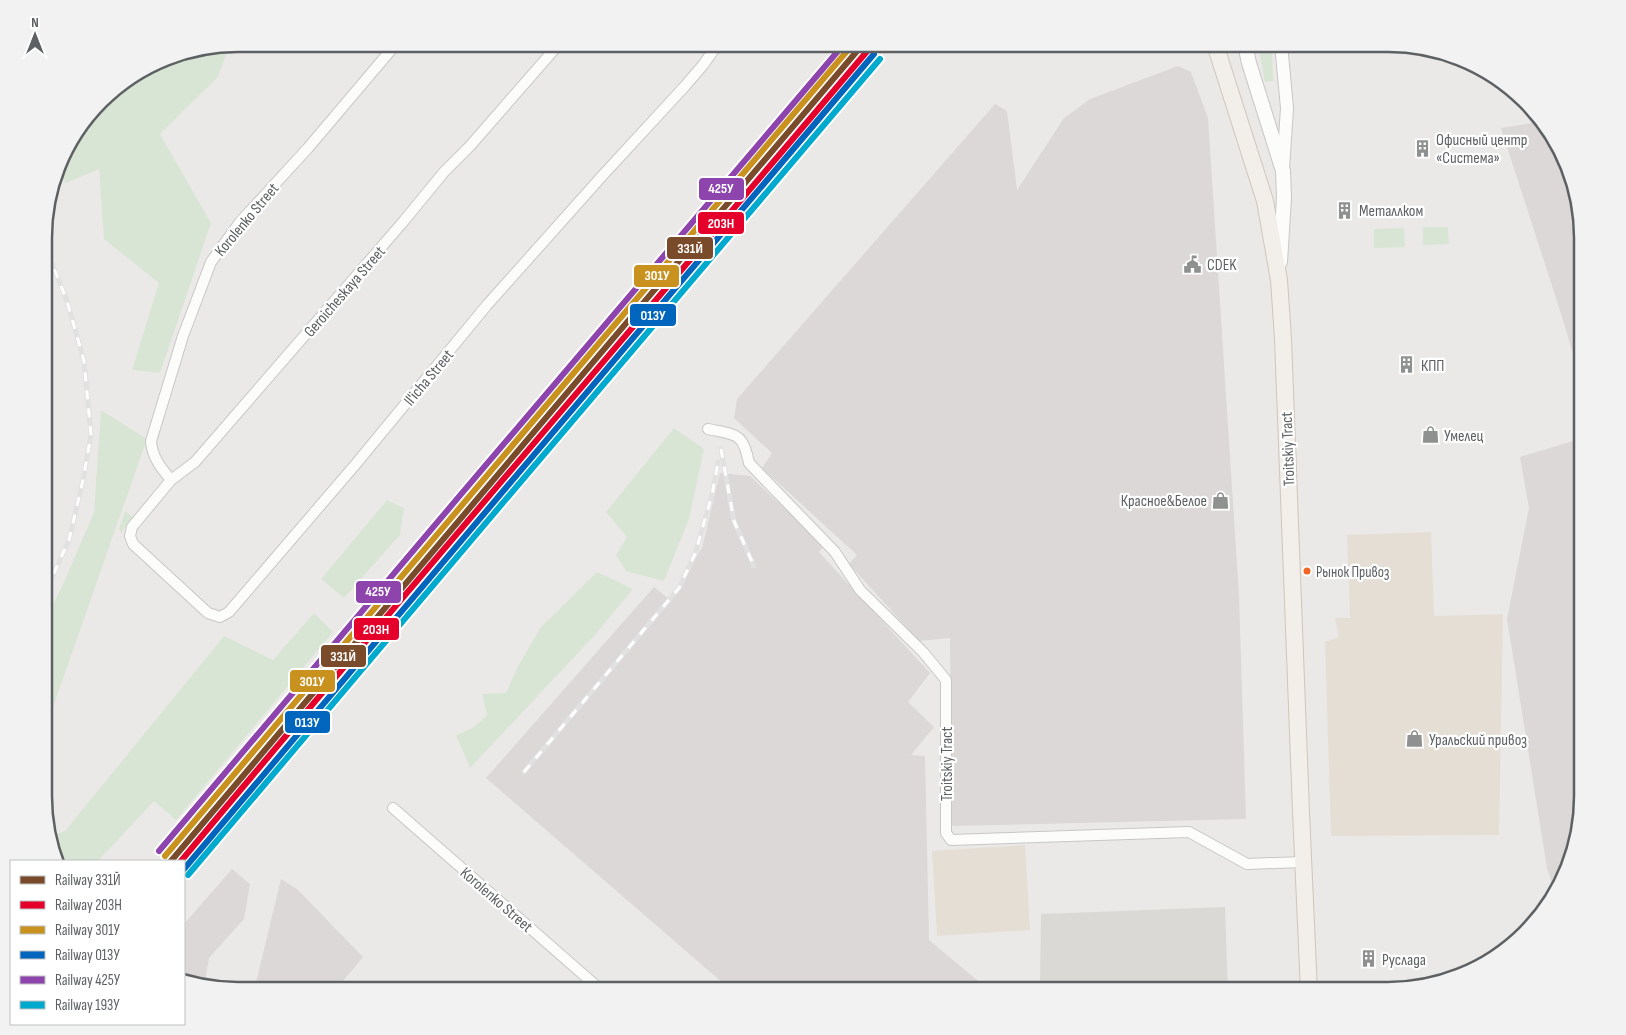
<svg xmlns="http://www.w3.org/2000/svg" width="1626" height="1035" font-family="'Sofia Sans Condensed',sans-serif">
  <rect width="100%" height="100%" fill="#ebe9e7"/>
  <path fill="#e4ded5" d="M 1431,532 L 1434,616 L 1503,614 L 1499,835 L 1331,836 L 1325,642 L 1339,637 L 1335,618 L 1350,618 L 1347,535 Z
    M 1025,845 L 1030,930 L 937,936 L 932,851 Z"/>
  <path fill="#dbd8d7" d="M 1178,66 L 1191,72 L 1208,118 L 1239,595 L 1246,819 L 952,826 L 950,638 L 919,641 L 849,564 L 857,555 L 762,468 L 772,453 L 734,418 L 737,399 L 995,104 L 1007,111 L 1017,190 L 1064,118 L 1090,99 Z
    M 1538,122 L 1556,141 L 1582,226 L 1582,385 L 1564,323 L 1501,128 Z
    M 1580,439 L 1582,445 L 1582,809 L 1572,859 L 1555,893 L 1547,868 L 1507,619 L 1529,508 L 1520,457 Z
    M 720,473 L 750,476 L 824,545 L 819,552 L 930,673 L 908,702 L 934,727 L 911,755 L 925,756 L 929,940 L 990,991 L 732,991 L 486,778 L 654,587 L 669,599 L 702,548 Z
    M 232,869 L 250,884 L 244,919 L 209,958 L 204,987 L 188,985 L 184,983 L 184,924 Z
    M 281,879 L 298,890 L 363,957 L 335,991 L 254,991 Z"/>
  <path fill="#dbd9d6" d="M 1225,907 L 1228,991 L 1080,991 L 1079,982 L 1040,983 L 1041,914 Z"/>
  <path fill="#d9e5d4" d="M 1258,44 L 1272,44 L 1273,81 L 1265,82 Z
    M 229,46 L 218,77 L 160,134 L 211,223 L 160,373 L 132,370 L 159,283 L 104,239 L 99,169 L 66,183 L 57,174 L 64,152 L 110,92 L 164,58 Z
    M 1423,227 L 1448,227 L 1449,244 L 1423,245 Z
    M 1404,228 L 1405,247 L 1374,248 L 1374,229 Z
    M 101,410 L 147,439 L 45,730 L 45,621 L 65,580 L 94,512 Z
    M 674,428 L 704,449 L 689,519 L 664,581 L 626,571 L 616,555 L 627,537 L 606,512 Z
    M 387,500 L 404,508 L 400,535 L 344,598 L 321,579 Z
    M 125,511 L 133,517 L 121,533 L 119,529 Z
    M 597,572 L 633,589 L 594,636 L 470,768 L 456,735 L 473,728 L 487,715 L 482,694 L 506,693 L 517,668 L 541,627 Z
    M 314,613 L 333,632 L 176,820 L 154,801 L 98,861 L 60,861 L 51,836 L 65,831 L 224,636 L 273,660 Z"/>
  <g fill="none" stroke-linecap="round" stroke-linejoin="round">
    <defs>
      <path id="minor" d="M 559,44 L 470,146 L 444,172 L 403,222 L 195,462 L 171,480 L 132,527 L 130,536 L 133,544 L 208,613 L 220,617 L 229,612 L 355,465 L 487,305 L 603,175 L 685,86 L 703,65 L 718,44
        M 708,429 C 736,435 743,432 749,463 L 835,552 L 860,590 L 923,652 L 946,680 L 946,833 L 951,840 L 1189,832 L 1247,864 L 1303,862
        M 171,480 C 161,468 152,457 151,441 L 183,336 L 211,262 L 240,222 L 308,148 L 396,44
        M 393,808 L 602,991"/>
      <path id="tertiary" d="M 1281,44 L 1287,108 L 1283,168"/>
      <path id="secondary" d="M 1245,44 L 1249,63 L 1283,171 L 1284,198 L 1280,262"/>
      <path id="primary" d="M 1215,44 L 1265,201 L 1279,280 L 1283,339 L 1301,812 L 1309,991"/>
    </defs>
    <use href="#minor" stroke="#c8c7c6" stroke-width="12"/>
    <use href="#tertiary" stroke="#c8c7c6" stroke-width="14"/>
    <use href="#secondary" stroke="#c7c7c7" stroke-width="16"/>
    <use href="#primary" stroke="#d0c5b8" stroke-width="18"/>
    <use href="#minor" stroke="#fcfcfb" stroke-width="10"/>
    <use href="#tertiary" stroke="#fcfcfb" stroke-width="12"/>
    <use href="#secondary" stroke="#fcfcfb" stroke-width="14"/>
    <use href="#primary" stroke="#f2eee9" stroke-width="16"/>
    <defs>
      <path id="rail" d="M 45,254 L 53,266 L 67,301 L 84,361 L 91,435 L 83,480 L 69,540 L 45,593
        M 721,449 L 734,521 L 754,566
        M 45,458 L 45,486
        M 524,772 L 679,588 L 695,554 L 712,495 L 718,462"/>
    </defs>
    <use href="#rail" stroke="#e2e1e1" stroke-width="5"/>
    <use href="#rail" stroke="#fff" stroke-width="3" stroke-dasharray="9" stroke-linecap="butt"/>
    <defs>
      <path id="rail-1" d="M 171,861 C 400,587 633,317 863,44"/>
      <path id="rail-2" d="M 181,861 C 408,589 640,320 869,49"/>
      <path id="rail-3" d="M 165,856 C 393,584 624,315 853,44"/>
      <path id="rail-4" d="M 184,869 C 412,596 645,326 874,54"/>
      <path id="rail-5" d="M 159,851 C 386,581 616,313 844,44"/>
      <path id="rail-6" d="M 188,875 C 417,602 650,331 880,59"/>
    </defs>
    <use href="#rail-1" stroke="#fff" stroke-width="10"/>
    <use href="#rail-2" stroke="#fff" stroke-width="10"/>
    <use href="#rail-3" stroke="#fff" stroke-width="10"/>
    <use href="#rail-4" stroke="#fff" stroke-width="10"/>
    <use href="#rail-5" stroke="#fff" stroke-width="10"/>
    <use href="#rail-6" stroke="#fff" stroke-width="10"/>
    <use href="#rail-1" stroke="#7a4b2a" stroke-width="6"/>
    <use href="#rail-2" stroke="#e4002b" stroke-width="6"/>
    <use href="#rail-3" stroke="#c9911e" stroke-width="6"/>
    <use href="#rail-4" stroke="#0065bd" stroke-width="6"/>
    <use href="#rail-5" stroke="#8e44ad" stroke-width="6"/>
    <use href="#rail-6" stroke="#00a9ce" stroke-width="6"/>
  </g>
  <defs>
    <symbol id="building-bare" viewBox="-9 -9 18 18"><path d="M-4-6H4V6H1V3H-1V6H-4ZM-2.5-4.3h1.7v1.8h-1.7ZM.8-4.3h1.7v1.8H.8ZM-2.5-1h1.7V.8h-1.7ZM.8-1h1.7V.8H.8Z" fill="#8f9191" stroke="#fff" stroke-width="2.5" paint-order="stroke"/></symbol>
    <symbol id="civic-bare" viewBox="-9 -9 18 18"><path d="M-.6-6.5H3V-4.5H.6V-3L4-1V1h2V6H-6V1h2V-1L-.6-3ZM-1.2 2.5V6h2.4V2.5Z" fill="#8f9191" stroke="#fff" stroke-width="2.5" paint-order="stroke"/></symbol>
    <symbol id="shop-bare" viewBox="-9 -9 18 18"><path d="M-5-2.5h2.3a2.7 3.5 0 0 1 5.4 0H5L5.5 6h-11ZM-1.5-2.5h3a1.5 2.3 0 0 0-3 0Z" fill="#8f9191" stroke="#fff" stroke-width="2.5" paint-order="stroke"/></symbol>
  </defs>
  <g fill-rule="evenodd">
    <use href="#building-bare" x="1410" y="136" width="25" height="25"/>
    <use href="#building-bare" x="1332" y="198" width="25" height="25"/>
    <use href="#civic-bare" x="1180" y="252" width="25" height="25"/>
    <use href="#building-bare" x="1394" y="352" width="25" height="25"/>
    <use href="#shop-bare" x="1418" y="422" width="25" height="25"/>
    <use href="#shop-bare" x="1208" y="488" width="25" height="25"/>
    <use href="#shop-bare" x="1402" y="726" width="25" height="25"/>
    <use href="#building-bare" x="1356" y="946" width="25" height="25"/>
  </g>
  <circle fill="#f26522" stroke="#fff" stroke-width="2" cx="1307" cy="571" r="4.5"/>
  <g text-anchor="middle" stroke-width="4.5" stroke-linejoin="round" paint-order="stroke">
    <g font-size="15" fill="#5d6163" stroke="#fff" text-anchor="start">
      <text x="1316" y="577">Рынок Привоз</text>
    </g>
    <g font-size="16" fill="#5d6163" stroke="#fff" text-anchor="start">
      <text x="1436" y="145">Офисный центр<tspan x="1436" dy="18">«Система»</tspan></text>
      <text x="1359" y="216">Металлком</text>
      <text x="1207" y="270">CDEK</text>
      <text x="1421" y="371">КПП</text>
      <text x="1444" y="441">Умелец</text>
      <text x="1207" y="506" text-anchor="end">Красное&amp;Белое</text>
      <text x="1429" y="745">Уральский привоз</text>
      <text x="1382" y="965">Руслада</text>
    </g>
    <g font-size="16" fill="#5d6163" stroke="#fff">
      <text transform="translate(246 219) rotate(-50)" y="6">Korolenko Street</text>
      <text transform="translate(344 291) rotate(-49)" y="6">Geroicheskaya Street</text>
      <text transform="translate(428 377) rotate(-50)" y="6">Il'icha Street</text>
      <text transform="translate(1287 449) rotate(-92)" y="6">Troitskiy Tract</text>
      <text transform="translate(946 764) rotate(-90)" y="6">Troitskiy Tract</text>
      <text transform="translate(497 899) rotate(41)" y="6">Korolenko Street</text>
    </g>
  </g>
  <path d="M0 0H1626V1035H0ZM238 52H1388A186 186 0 0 1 1574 238V796A186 186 0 0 1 1388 982H238A186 186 0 0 1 52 796V238A186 186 0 0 1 238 52Z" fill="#f2f2f3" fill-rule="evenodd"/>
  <path fill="none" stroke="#5d6163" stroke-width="2.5" d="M238 52H1388A186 186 0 0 1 1574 238V796A186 186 0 0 1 1388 982H238A186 186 0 0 1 52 796V238A186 186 0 0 1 238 52Z"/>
  <g stroke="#fff" stroke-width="2">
    <rect x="698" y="177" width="47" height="24" rx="5" fill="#8e44ad"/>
    <rect x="697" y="211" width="48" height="24" rx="5" fill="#e4002b"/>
    <rect x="666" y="236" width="48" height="24" rx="5" fill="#7a4b2a"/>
    <rect x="633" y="264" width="47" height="24" rx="5" fill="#c9911e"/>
    <rect x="629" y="303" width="48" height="24" rx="5" fill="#0065bd"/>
    <rect x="355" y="580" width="47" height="24" rx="5" fill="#8e44ad"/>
    <rect x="353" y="617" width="47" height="24" rx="5" fill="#e4002b"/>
    <rect x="320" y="644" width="47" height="24" rx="5" fill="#7a4b2a"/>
    <rect x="289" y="669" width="47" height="24" rx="5" fill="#c9911e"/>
    <rect x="284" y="710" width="47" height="24" rx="5" fill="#0065bd"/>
  </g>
  <g font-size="14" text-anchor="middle" font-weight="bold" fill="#fff">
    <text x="721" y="193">425У</text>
    <text x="721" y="228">203Н</text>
    <text x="690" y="253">331Й</text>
    <text x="657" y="280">301У</text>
    <text x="653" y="320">013У</text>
    <text x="378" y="596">425У</text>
    <text x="376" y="634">203Н</text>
    <text x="343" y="661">331Й</text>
    <text x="312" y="686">301У</text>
    <text x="307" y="727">013У</text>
  </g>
  <rect x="10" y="860" width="175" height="165" fill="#ffffff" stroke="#bec0c1"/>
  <rect x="20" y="876" width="25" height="8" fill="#7a4b2a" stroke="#bec0c1"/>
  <text x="55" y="885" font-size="15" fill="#5d6163">Railway 331Й</text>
  <rect x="20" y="901" width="25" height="8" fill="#e4002b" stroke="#bec0c1"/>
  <text x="55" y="910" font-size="15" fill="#5d6163">Railway 203Н</text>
  <rect x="20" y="926" width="25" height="8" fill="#c9911e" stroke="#bec0c1"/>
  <text x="55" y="935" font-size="15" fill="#5d6163">Railway 301У</text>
  <rect x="20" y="951" width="25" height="8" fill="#0065bd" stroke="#bec0c1"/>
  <text x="55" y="960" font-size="15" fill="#5d6163">Railway 013У</text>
  <rect x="20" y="976" width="25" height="8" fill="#8e44ad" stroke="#bec0c1"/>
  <text x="55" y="985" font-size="15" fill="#5d6163">Railway 425У</text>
  <rect x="20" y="1001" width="25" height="8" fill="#00a9ce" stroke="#bec0c1"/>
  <text x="55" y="1010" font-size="15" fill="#5d6163">Railway 193У</text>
  <g transform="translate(35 35)" stroke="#ffffff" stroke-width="4" paint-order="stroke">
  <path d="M0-4L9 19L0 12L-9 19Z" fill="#5d6163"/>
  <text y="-8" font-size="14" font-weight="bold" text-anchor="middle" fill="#5d6163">N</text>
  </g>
</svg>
